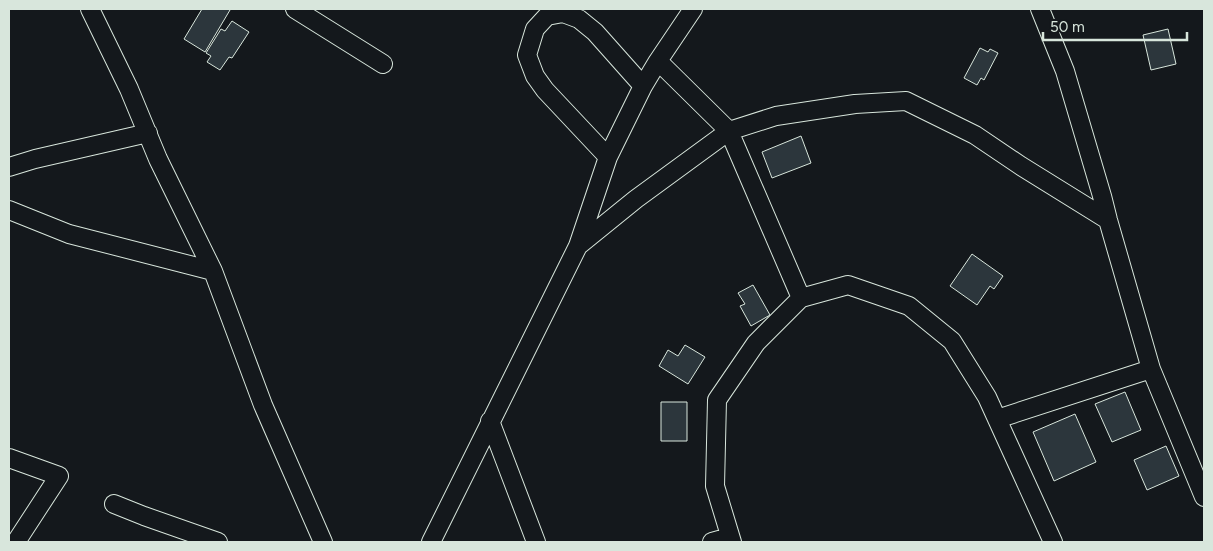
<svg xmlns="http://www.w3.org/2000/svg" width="1213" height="551" font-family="Figtree,sans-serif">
  <rect width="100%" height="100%" fill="#14181c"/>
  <path fill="#2c363c" stroke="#d8e6dc" d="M 202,9 L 227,9 L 230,10 L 205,52 L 184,39 Z
    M 232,21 L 249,32 L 232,58 L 229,57 L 220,70 L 207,62 L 211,56 L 206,53 L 221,29 L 225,31 Z
    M 1168,29 L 1176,64 L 1151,70 L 1143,35 Z
    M 980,48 L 988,52 L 990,49 L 998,53 L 984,80 L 981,78 L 977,85 L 964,78 Z
    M 801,136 L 811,163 L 772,178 L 762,152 Z
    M 972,254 L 1003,276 L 994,289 L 990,286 L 977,305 L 950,286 Z
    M 753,285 L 770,315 L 751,326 L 740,306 L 745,304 L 738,293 Z
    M 685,345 L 705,357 L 688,384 L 659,366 L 668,350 L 678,356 Z
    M 1125,392 L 1141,430 L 1112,442 L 1095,404 Z
    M 661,402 L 687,402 L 687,441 L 661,441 Z
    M 1075,414 L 1096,462 L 1054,481 L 1033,432 Z
    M 1166,446 L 1179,476 L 1147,490 L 1134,460 Z"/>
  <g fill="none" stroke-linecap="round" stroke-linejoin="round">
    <defs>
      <path id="street" d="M 90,9 L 129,89 L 158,159 L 213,271 L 263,405 L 323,542
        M 295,9 L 383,64
        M 1040,9 L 1065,71 L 1102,196 L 1108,220 L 1151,369 L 1204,497
        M 658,61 L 729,131 L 801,298
        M 608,157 L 545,90 L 535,76 L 527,55 L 535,29 L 547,16 L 563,13 L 579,19 L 595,32 L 643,86
        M 9,167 L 35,159 L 148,133
        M 9,210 L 69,234 L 213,271
        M 578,246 L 636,199 L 729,131 L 776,116 L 855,104 L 906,101 L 975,135 L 1021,166 L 1108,220
        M 997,419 L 1151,369
        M 490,421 L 536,542
        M 9,458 L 59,476 L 16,542
        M 114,504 L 144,516 L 218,542
        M 431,542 L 578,246 L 608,157 L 643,86 L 658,61 L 693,9
        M 712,542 L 730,537
        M 732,542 L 715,486 L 717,400 L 756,343 L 801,298 L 848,285 L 909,306 L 952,341 L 987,397 L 1053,542"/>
    </defs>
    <use href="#street" stroke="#d8e6dc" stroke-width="20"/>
    <use href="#street" stroke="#14181c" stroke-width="18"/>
  </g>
  <rect width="1213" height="551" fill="none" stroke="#d8e6dc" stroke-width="20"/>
  <path d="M1043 32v8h144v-8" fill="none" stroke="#d8e6dc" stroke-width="2.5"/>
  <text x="1050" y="32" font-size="15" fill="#d8e6dc" stroke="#14181c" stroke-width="4" paint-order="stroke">50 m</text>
</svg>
